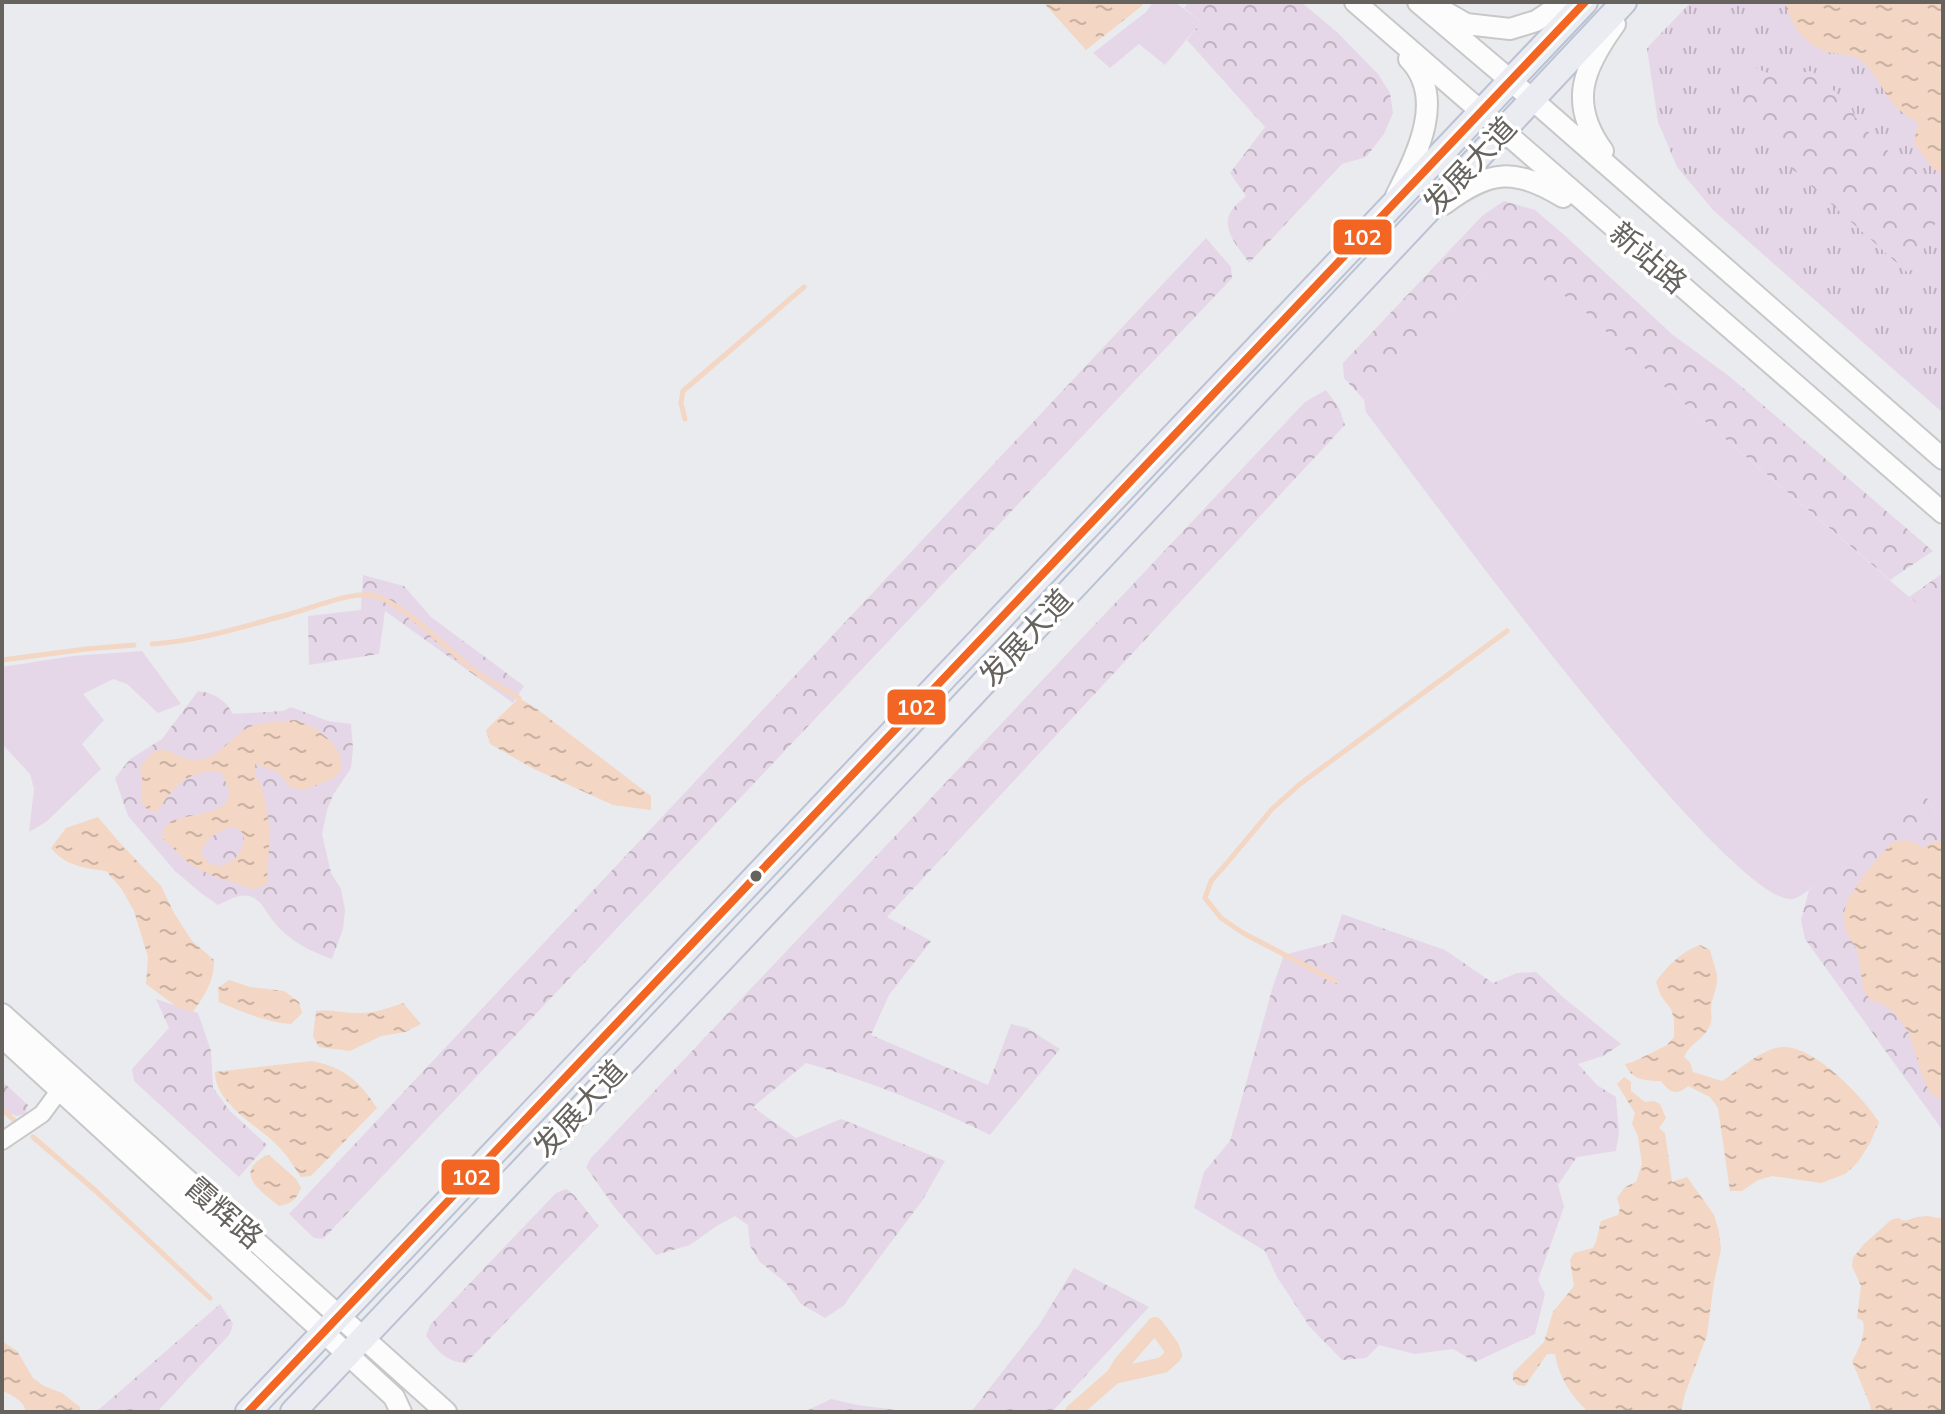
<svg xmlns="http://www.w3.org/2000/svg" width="1945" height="1414" font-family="Mulish,'Noto Sans SC',sans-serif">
  <defs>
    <pattern id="grass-tufts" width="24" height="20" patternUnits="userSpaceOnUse" patternTransform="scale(2)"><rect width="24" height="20" fill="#e6d7e8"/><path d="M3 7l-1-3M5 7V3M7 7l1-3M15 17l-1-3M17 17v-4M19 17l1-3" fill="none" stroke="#beb2bf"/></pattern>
    <pattern id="forest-crowns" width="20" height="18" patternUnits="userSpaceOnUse" patternTransform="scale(2)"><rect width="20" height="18" fill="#e6d7e8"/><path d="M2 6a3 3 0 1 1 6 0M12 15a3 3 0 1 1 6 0" fill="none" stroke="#beb2bf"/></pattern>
    <pattern id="water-ripples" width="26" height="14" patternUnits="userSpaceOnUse" patternTransform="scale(2)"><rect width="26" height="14" fill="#f3d6c3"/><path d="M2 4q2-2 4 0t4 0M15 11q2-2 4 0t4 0" fill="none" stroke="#c9b1a2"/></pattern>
  </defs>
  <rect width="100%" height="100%" fill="#e9ebee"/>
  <path fill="url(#grass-tufts)" d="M 1691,2 L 1943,2 L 1943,413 L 1714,211 L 1677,167 L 1658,122 L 1647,48 Z"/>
  <path fill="url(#forest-crowns)" d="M 1189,2 L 1301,2 L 1337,32 L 1378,74 L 1390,93 L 1393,113 L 1384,134 L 1366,157 L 1342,164 L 1249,263 C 1239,248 1219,228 1232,210 C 1235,205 1241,201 1246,196 L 1230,173 L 1265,127 L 1187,40 L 1201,22 L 1184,8 Z
    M 1753,67 L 1796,84 L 1800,73 L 1812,71 L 1850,105 L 1855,117 L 1880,145 L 1943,190 L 1943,211 L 1932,229 L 1916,268 L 1907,272 L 1788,165 L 1778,154 L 1772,138 L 1759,119 L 1737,106 L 1740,85 Z
    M 1504,201 L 1535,210 L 1562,233 L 1673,335 L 1729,376 L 1933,551 L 1890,580 L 1660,383 L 1584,311 L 1490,267 L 1462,299 L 1364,400 L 1344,378 L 1343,363 L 1482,216 Z
    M 1206,238 L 1231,267 L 1232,278 L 323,1239 L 314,1238 L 289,1214 Z
    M 1326,390 L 1339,408 L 1345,425 L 887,917 L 931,941 L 889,995 L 871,1035 L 988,1085 L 1011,1024 L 1027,1028 L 1060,1049 L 990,1135 C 931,1106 869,1081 806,1063 L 753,1107 L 796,1138 L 841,1119 L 945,1161 L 922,1201 L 843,1306 L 825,1318 L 801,1304 L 786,1283 L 760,1262 L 750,1246 L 748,1225 L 735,1216 L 715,1227 L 690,1245 L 656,1255 L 615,1208 L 586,1167 L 591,1158 L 1305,402 Z
    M 1943,573 L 1943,626 L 1909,597 Z
    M 363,575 L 404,586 L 431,617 L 524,686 L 513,703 L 385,611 L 379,654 L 309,665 L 308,616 L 361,610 Z
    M 198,691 C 214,693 225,699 233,714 L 283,711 L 291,707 L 328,721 L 351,724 L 353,749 L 351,768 L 333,795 L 327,810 L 322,834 L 331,873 L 341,889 L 345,910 L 343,929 L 332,959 C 311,952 288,940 274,922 C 267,914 263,903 254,898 C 242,891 229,900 218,905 L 201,893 L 175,871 L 128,816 L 115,778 L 130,759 L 162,739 Z
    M 1924,793 L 1943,824 L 1943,1131 L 1805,939 L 1801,920 L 1809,890 L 1849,862 L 1900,812 Z
    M 1342,914 L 1445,950 L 1493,983 L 1517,973 L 1536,972 L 1564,998 L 1621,1044 L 1603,1056 L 1578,1064 L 1597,1085 L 1616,1097 L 1619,1133 L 1616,1151 L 1577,1157 L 1558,1185 L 1564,1207 L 1538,1280 L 1545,1294 L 1535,1334 L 1475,1362 L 1453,1349 L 1415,1354 L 1379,1345 L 1366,1358 L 1342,1360 L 1310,1327 L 1277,1277 L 1265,1251 L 1194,1208 L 1204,1172 L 1230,1141 L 1273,986 L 1284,955 L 1333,942 Z
    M 156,999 L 198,1013 L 211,1051 L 213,1088 L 230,1111 L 267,1145 L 239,1177 L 134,1081 L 132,1069 L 169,1028 Z
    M 2,1081 L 28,1105 L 25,1114 L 17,1116 L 2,1110 Z
    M 566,1189 L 574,1195 L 599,1226 L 466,1363 C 446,1362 438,1351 426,1336 L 430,1325 L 556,1193 Z
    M 1074,1268 L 1149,1307 L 1052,1412 L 971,1412 L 1039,1325 Z
    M 220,1304 L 233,1324 L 230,1334 L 157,1412 L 96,1412 Z
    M 831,1399 L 857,1405 L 913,1412 L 804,1412 Z"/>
  <path fill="#e6d7e8" d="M 1153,2 L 1175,2 L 1201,22 L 1165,65 L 1139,44 L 1110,68 L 1093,53 L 1146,12 Z
    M 1490,267 L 1512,267 L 1543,279 L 1584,311 L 1660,383 L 1943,626 L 1943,824 L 1924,793 C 1897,815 1874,841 1848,863 C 1837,872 1825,879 1813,887 C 1807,891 1799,898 1793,899 C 1730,908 1416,478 1366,412 L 1364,400 L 1462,299 Z
    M 142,651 L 181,704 L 158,713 L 127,684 L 113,679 L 83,694 L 104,720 L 82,744 L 101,769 L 46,822 L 29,832 L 34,789 L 30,774 L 2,744 L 2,667 L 73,656 Z"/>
  <path fill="url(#water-ripples)" fill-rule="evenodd" d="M 1043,2 L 1140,2 L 1143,5 L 1086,50 Z
    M 1785,2 L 1943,2 L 1943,174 L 1933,169 L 1914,143 L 1918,122 C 1887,108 1885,85 1864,63 C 1854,52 1840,56 1828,52 C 1804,45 1791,25 1785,2 Z
    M 519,698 L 537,709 L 651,796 L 651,810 L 613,805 L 534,769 L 490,744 L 486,730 Z
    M 296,720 L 316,729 L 331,741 L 340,755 L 341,769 L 336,777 L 305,790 L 290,787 L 279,773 L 255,764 L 256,777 L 263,790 L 270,829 L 267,882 L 262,887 L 253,889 L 213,876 L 191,865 L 162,838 C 163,831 164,826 170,822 C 184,813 237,816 228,788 C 225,781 225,777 220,772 C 186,769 173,788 156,813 L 147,809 L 142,803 L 142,776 L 140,768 C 164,730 173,764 200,760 C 223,756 232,733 252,726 C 265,722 283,721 296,720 ZM 230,827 L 238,828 L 244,835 C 245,861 213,880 201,852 C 206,839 216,832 230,827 Z
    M 98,817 L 120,843 L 161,886 L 174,913 L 192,941 L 214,960 C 214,982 205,994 193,1012 L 177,1007 L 146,984 L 148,957 L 134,911 L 121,888 L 106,871 C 85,868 65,866 51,848 L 66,828 Z
    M 1905,840 L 1917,843 L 1921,848 L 1934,842 L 1943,842 L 1943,1100 L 1931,1094 L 1924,1081 L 1909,1033 L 1895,1013 L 1884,1005 L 1871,1000 L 1864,991 L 1857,950 L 1845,930 L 1844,913 L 1847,901 L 1863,876 L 1892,842 Z
    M 1700,945 L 1710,950 C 1712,958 1715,967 1717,975 C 1718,987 1712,997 1711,1008 C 1711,1015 1713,1021 1709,1027 C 1703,1040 1689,1044 1684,1057 L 1690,1062 L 1693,1072 L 1722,1081 C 1738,1071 1762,1048 1782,1047 C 1814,1045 1863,1097 1879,1122 L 1870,1143 L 1858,1162 L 1845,1174 L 1821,1183 L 1772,1176 L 1758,1180 L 1742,1191 L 1730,1191 L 1718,1108 L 1710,1097 L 1688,1086 C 1676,1096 1670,1093 1661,1081 C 1646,1081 1631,1080 1625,1064 L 1633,1062 L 1667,1045 L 1674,1037 L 1674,1019 L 1671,1009 L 1661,996 L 1656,982 C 1666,967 1682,951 1700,945 Z
    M 229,980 L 250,987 L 284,991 L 299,1002 L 302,1013 L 291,1024 C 265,1022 243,1012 219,1002 L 218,988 Z
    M 403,1003 L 421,1024 L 405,1032 L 381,1036 L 350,1051 L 319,1047 L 313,1036 L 316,1011 C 331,1009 343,1013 357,1013 C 373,1014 388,1008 403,1003 Z
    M 312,1061 C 344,1067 360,1082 377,1108 L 311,1176 L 301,1177 C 293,1165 285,1152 274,1142 C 254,1124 215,1102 215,1072 Z
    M 1624,1077 L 1631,1082 L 1631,1091 L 1645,1102 L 1654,1101 L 1660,1104 L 1666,1118 L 1659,1128 L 1665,1133 L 1672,1182 L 1687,1177 L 1714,1215 L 1719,1232 L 1721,1249 L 1714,1282 L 1707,1335 L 1685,1394 L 1681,1412 L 1588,1412 C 1570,1394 1559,1378 1555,1354 L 1547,1354 L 1525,1386 L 1517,1385 L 1513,1380 L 1513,1373 L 1544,1342 L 1553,1312 L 1574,1286 L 1570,1260 L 1574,1253 L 1593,1248 C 1598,1239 1598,1231 1601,1221 L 1618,1215 L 1620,1208 L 1617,1198 L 1625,1187 L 1636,1182 L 1642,1164 L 1638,1136 L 1632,1124 L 1635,1113 L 1617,1084 Z
    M 269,1155 L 296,1179 L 301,1188 C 297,1199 291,1204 279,1206 C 269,1197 242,1181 253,1166 C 258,1160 262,1157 269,1155 Z
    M 1928,1216 L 1938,1218 L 1943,1217 L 1943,1412 L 1871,1412 L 1870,1405 L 1852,1361 C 1859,1350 1866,1334 1863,1321 L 1857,1318 L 1861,1286 L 1852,1266 L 1853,1258 L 1864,1244 L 1891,1220 L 1898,1218 L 1905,1221 L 1917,1217 Z
    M 2,1341 L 17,1351 L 33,1378 L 44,1386 L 62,1393 L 80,1407 L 80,1412 L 26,1412 C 24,1400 12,1396 2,1390 Z"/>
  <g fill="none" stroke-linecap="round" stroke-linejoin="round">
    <path stroke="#f3d6c3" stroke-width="5" d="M 685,419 L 681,403 L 683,391 L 804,287
      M 152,644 C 199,641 245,626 290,614 C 312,608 359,588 379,597 C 410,610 446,648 472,669 C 486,680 503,688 519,698
      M 2,660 L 86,649 L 134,645
      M 1335,981 L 1243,933 L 1221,918 L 1205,898 L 1211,881 L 1227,863 L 1272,809 L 1300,784 L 1507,631
      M 2,1109 L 17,1123
      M 33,1137 L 97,1192 L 210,1298"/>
    <path stroke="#f3d6c3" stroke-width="16" d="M 1073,1412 L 1114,1376 L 1121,1364 L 1155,1325 L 1171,1347 L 1174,1355 L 1163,1365 L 1114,1376"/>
    <defs>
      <path id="minor" d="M 2,1141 L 42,1114 L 65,1083"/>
      <path id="tertiary" d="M 1355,2 L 1943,513
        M 1418,2 L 1510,80 L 1943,459
        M 1440,9 L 1466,24 L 1510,29 L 1536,21 L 1565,2
        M 1603,151 C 1568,103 1583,68 1615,24
        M 1396,196 C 1416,156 1447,98 1409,59
        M 1444,204 C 1490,170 1514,167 1563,197
        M 2,1014 L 446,1412
        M 2,1037 L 394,1397 L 401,1412"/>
      <path id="primary" d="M 248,1412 L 1585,2
        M 293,1412 L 928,742 L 1624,2"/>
    </defs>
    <use href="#minor" stroke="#c8c8c9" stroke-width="20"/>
    <use href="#tertiary" stroke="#c8c8c9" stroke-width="24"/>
    <use href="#primary" stroke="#bac2d3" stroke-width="28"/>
    <use href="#minor" stroke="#fcfcfc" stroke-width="16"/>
    <use href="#tertiary" stroke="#fcfcfc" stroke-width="20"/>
    <use href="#primary" stroke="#eaecf2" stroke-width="24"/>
    <defs>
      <path id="bus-1" d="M 248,1412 L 1585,2"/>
    </defs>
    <use href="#bus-1" stroke="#fff" stroke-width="14"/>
    <use href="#bus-1" stroke="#f26522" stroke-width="8"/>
  </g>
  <circle fill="#66635f" stroke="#fff" stroke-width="3" cx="756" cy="876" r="7"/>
  <g text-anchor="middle" stroke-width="7" stroke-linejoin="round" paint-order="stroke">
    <g font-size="30" fill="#66635f" stroke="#fff">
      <text transform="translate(1470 166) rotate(-47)" y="10">发展大道</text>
      <text transform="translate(1648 258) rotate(41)" y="10">新站路</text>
      <text transform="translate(1026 638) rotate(-47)" y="10">发展大道</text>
      <text transform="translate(580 1109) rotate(-47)" y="10">发展大道</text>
      <text transform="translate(224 1213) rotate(41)" y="10">霞辉路</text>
    </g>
  </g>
  <g stroke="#fff" stroke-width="3">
    <rect x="1332" y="218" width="61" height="38" rx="8" fill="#f26522"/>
    <rect x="886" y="688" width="61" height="38" rx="8" fill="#f26522"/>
    <rect x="440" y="1158" width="61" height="38" rx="8" fill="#f26522"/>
  </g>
  <g font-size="22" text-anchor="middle" font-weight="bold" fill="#fff">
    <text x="1362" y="245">102</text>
    <text x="916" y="715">102</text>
    <text x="471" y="1185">102</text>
  </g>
  <rect width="1945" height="1414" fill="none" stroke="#66635f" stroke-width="8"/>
</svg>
